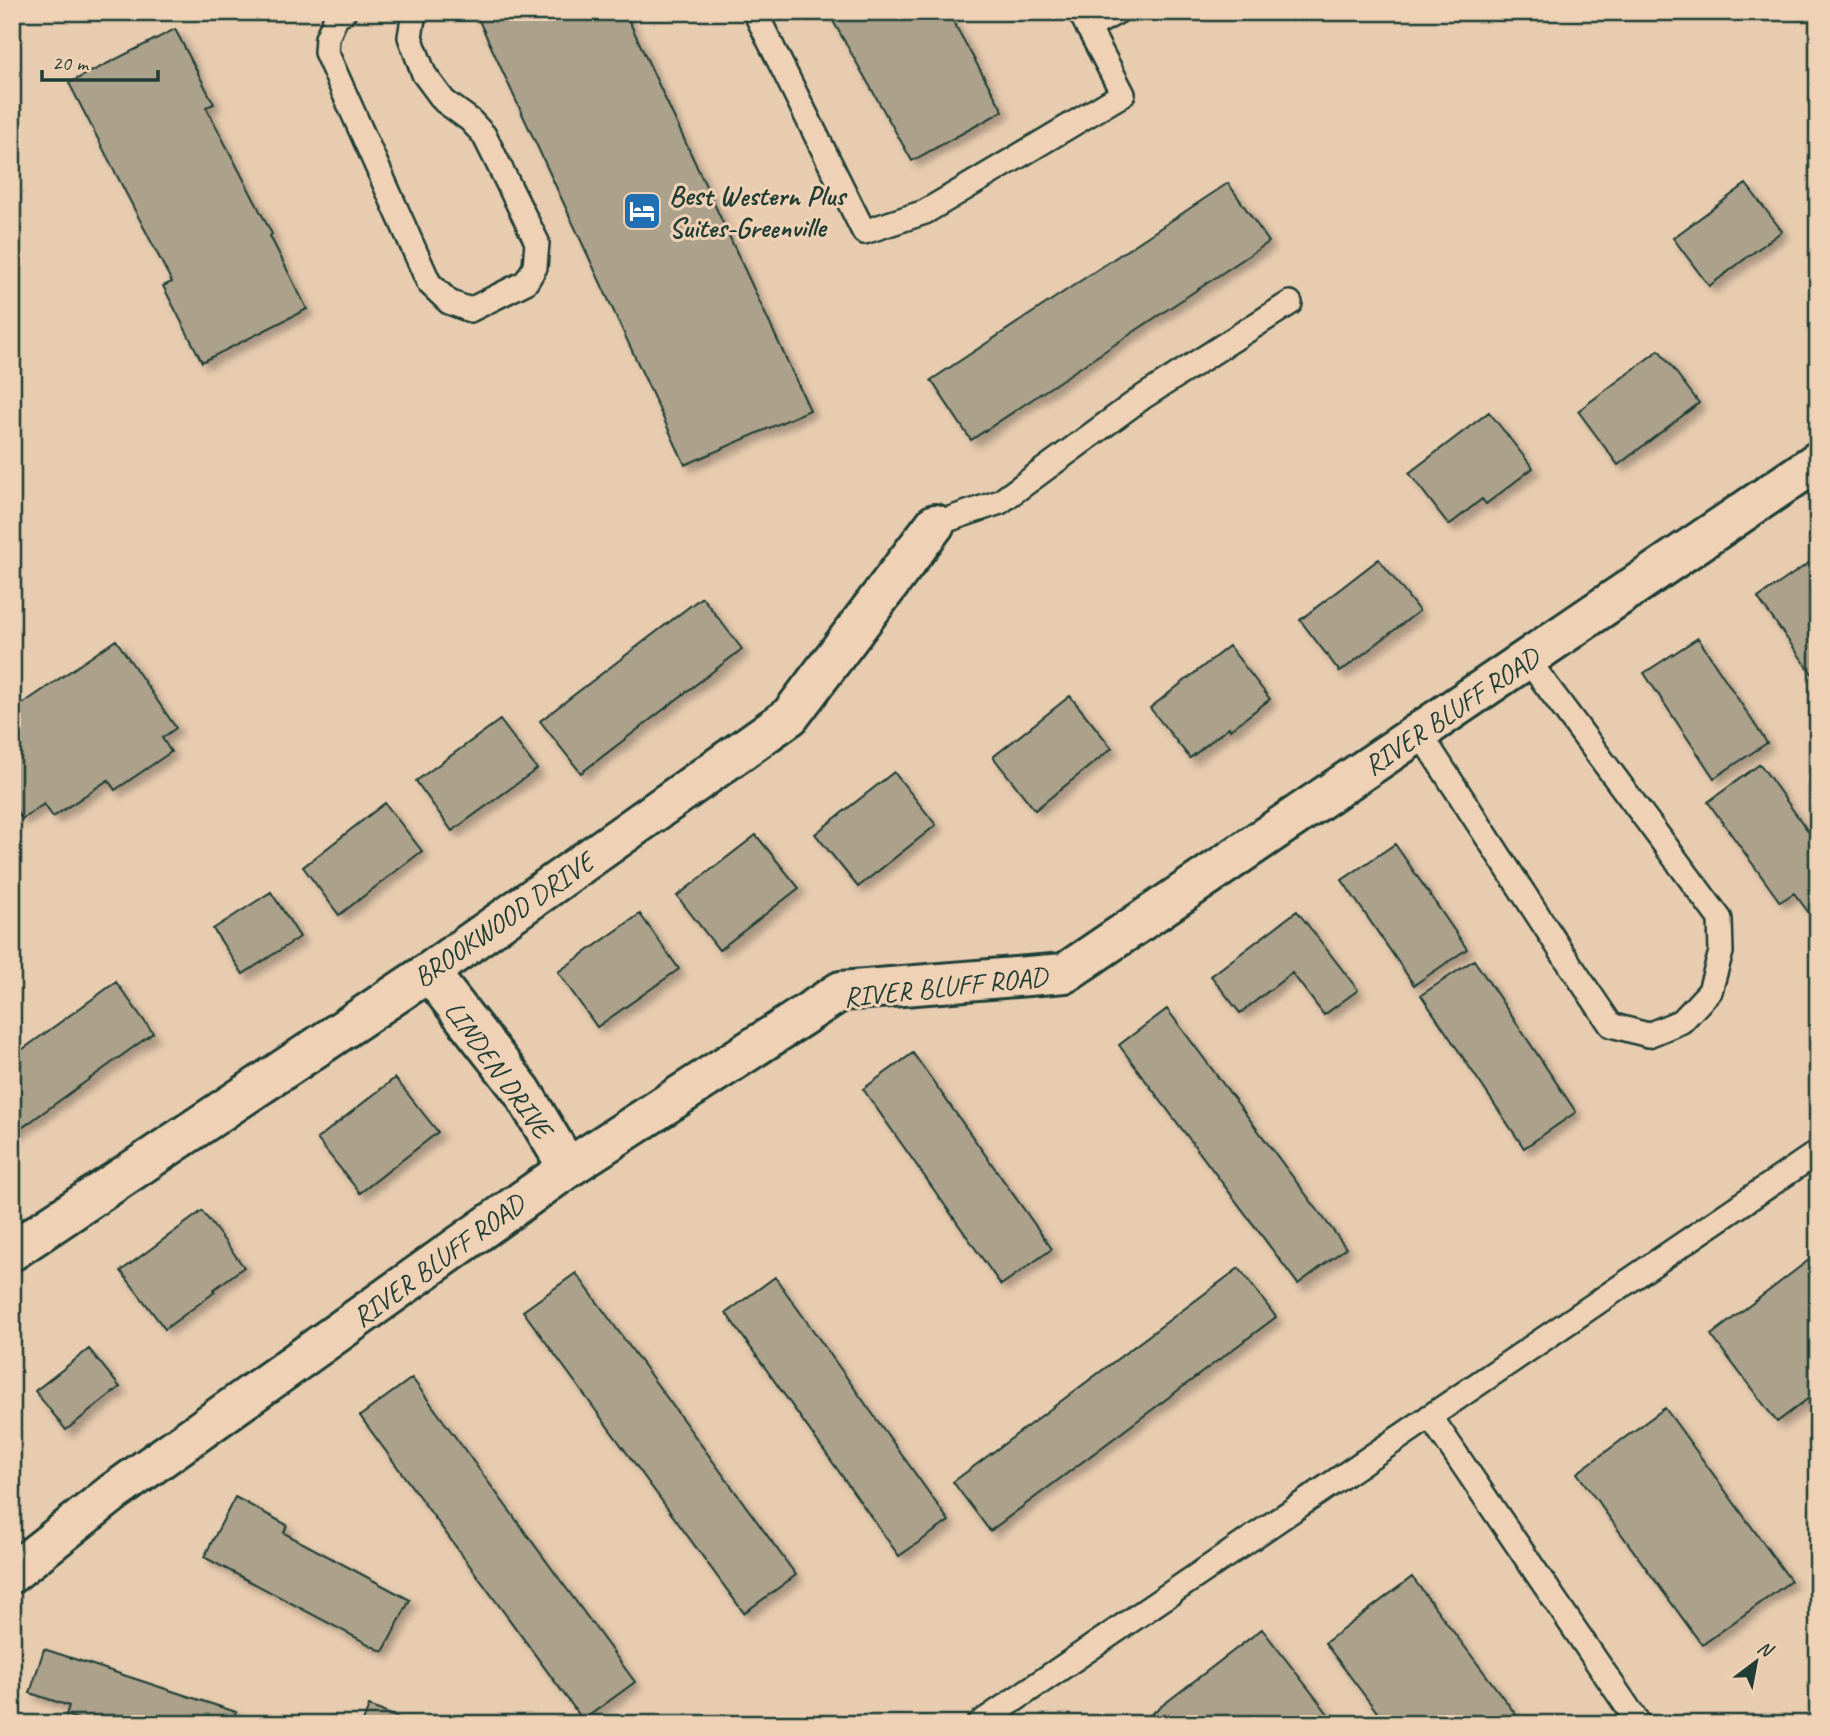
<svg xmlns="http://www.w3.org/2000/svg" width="1830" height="1736" font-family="Caveat,sans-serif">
  <defs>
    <filter id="shadow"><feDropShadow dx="6" dy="6" stdDeviation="3.5" flood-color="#0004"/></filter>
  </defs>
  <rect width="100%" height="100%" fill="#e7ccb0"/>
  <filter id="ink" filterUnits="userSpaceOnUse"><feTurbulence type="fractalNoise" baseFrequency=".0143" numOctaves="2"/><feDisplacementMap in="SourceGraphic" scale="14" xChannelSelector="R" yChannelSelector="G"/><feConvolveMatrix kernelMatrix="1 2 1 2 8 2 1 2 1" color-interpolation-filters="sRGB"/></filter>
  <g filter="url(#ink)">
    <path fill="#aca18b" stroke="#1f3d34" stroke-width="2" filter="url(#shadow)" d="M 475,12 L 625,12 L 810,410 L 685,465 Z
      M 828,12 L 948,12 L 1003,111 L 912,161 Z
      M 175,29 L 214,104 L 206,107 L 272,234 L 270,236 L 307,309 L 202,362 L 163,286 L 172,282 L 69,83 Z
      M 1228,183 L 1269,242 L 971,440 L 931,380 Z
      M 1746,184 L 1782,231 L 1709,286 L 1673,238 Z
      M 1659,350 L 1699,403 L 1618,465 L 1578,411 Z
      M 1489,412 L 1533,468 L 1486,504 L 1482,499 L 1449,525 L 1409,473 Z
      M 1379,559 L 1419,611 L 1340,672 L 1300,620 Z
      M 1810,562 L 1818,572 L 1818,682 L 1758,598 Z
      M 702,597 L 742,649 L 581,773 L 540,721 Z
      M 1698,638 L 1767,743 L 1714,778 L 1644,673 Z
      M 116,640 L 176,728 L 162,738 L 171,752 L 115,790 L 108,780 L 53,817 L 44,804 L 22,819 L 12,804 L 12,711 Z
      M 1229,646 L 1270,699 L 1230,730 L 1229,727 L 1190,758 L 1150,708 Z
      M 1070,696 L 1112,748 L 1035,810 L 993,757 Z
      M 500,720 L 537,769 L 452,831 L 416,781 Z
      M 1760,764 L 1818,845 L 1818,925 L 1794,893 L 1780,902 L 1708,802 Z
      M 894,772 L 936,825 L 858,887 L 815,834 Z
      M 385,803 L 422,851 L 339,915 L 303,867 Z
      M 756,835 L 799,888 L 719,950 L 677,896 Z
      M 1395,844 L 1467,949 L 1414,985 L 1342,880 Z
      M 271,892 L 300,937 L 243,974 L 213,929 Z
      M 1297,911 L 1358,990 L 1324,1015 L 1292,973 L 1240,1013 L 1211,976 Z
      M 640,914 L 679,969 L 597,1027 L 558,972 Z
      M 1474,960 L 1576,1112 L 1524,1148 L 1421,995 Z
      M 116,982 L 153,1033 L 12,1135 L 12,1057 Z
      M 1167,1009 L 1346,1248 L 1298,1284 L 1119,1045 Z
      M 913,1053 L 1052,1249 L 1001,1285 L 863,1089 Z
      M 395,1078 L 438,1132 L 360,1193 L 317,1139 Z
      M 202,1211 L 244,1267 L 213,1290 L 215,1292 L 165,1329 L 121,1271 Z
      M 1818,1253 L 1818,1391 L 1777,1422 L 1711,1335 Z
      M 1239,1268 L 1276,1317 L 990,1531 L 953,1482 Z
      M 576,1273 L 796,1575 L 744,1613 L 523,1311 Z
      M 775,1277 L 949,1521 L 899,1556 L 726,1313 Z
      M 89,1349 L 120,1387 L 66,1430 L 35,1391 Z
      M 412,1378 L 635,1682 L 583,1720 L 360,1416 Z
      M 1665,1408 L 1791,1581 L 1702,1645 L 1577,1473 Z
      M 235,1497 L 287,1525 L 284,1533 L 410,1600 L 383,1652 L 204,1557 Z
      M 1412,1577 L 1523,1724 L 1386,1724 L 1325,1643 Z
      M 1262,1629 L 1329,1715 L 1318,1724 L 1138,1724 Z
      M 44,1649 L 236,1712 L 232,1724 L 93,1724 L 66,1715 L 69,1706 L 30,1693 Z
      M 369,1706 L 413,1724 L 362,1724 Z"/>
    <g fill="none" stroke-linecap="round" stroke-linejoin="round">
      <defs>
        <path id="service" d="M 344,12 L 337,15 L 327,38 L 326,52 L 429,283 L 449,302 L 470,310 L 526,282 L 535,267 L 537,242 L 484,135 L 470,120 L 444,101 L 424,74 L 410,37 L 414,12
          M 755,12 L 864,232 L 925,212 L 1123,94 L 1080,12
          M 1088,28 L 1117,12
          M 935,524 L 1000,502 L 1143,397 L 1290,303
          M 1419,732 L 1563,954 L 1611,1025 L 1648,1035 L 1682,1021 L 1710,991 L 1721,952 L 1720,919 L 1527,659
          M 1430,1416 L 1639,1724
          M 979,1724 L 1818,1152"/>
        <path id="minor" d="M 429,972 L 522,1091 L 568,1168
          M 12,1251 L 429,972 L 790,716 L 935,524
          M 12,1573 L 114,1492 L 568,1168 L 841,991 L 1065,973 L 1818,461"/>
      </defs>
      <use href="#service" stroke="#1f3d34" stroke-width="28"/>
      <use href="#minor" stroke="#1f3d34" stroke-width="44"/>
      <use href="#service" stroke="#efd2b5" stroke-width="23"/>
      <use href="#minor" stroke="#efd2b5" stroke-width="38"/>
    </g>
  </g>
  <defs>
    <symbol id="hotel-square" viewBox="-11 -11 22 22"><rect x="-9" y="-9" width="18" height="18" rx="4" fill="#1f6fb2" stroke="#efd2b5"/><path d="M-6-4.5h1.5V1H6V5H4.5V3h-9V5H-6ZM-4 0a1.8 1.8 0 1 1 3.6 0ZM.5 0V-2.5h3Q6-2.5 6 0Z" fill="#fff"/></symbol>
  </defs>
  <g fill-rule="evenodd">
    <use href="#hotel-square" x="620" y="189" width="44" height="44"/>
  </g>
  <g text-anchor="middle" stroke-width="6" stroke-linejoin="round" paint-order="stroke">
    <g font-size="28" font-weight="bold" fill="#1f3d34" stroke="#efd2b5" text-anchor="start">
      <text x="669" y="205">Best Western Plus<tspan x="669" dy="32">Suites-Greenville</tspan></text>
    </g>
    <g font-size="28" fill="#1f3d34" stroke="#efd2b5">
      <text transform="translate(1451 711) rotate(-34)" y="10">RIVER BLUFF ROAD</text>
      <text transform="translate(503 919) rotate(-35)" y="10">BROOKWOOD DRIVE</text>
      <text transform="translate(945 986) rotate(-6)" y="10">RIVER BLUFF ROAD</text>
      <text transform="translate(499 1069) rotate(54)" y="10">LINDEN DRIVE</text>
      <text transform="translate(438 1260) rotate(-36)" y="10">RIVER BLUFF ROAD</text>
    </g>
  </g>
  <rect width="1830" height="1736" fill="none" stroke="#efd2b5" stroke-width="42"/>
  <rect x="21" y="21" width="1788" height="1694" fill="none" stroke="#1f3d34" stroke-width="2.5" filter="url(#ink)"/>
  <g transform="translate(1756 1662) rotate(32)" stroke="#efd2b5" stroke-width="5" paint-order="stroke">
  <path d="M0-5L12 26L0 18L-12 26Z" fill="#1f3d34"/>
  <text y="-10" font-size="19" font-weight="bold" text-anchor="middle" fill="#1f3d34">N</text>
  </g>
  <path d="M42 70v10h116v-10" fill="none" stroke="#1f3d34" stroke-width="3.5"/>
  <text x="52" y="70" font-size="21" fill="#1f3d34" stroke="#efd2b5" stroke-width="5" paint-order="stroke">20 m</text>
</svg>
